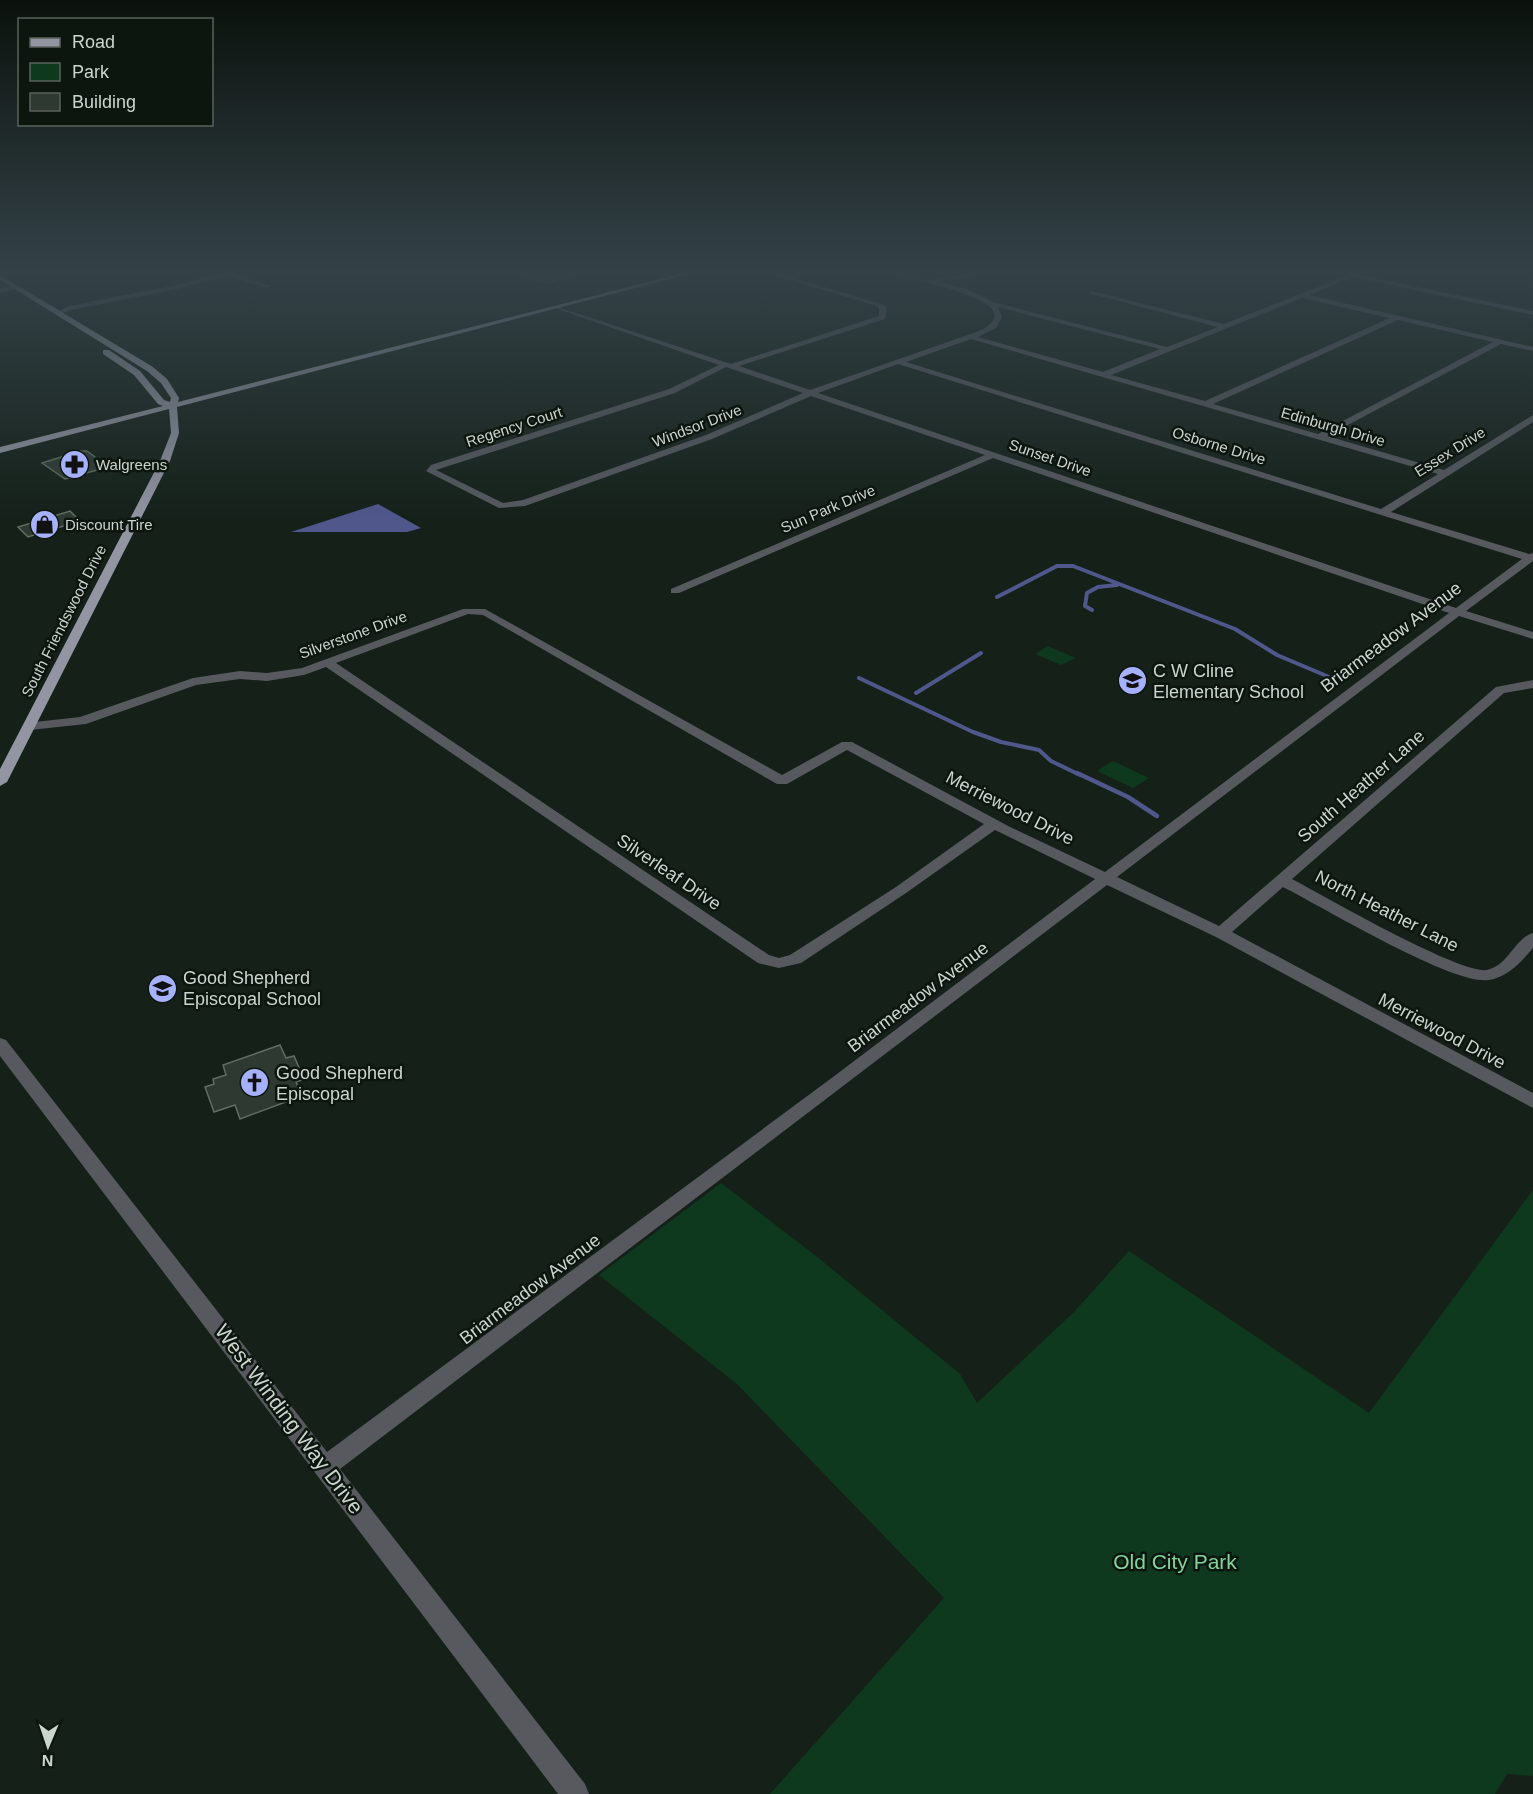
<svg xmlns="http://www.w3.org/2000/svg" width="1533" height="1794" font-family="Helvetica,sans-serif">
  <rect width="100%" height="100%" fill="#142018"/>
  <path fill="#0f391f" d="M 1048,646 L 1050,647 L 1076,658 L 1061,665 L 1035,654 Z
    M 1113,761 L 1149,778 L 1133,788 L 1097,771 Z
    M 721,1183 L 816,1256 L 960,1374 L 977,1403 L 1074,1312 L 1129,1251 L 1369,1413 L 1533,1190 L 1533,1776 L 1507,1774 L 1495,1794 L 770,1794 L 944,1598 L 737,1384 L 599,1275 Z"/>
  <path fill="#4f578b" d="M 378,504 L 421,528 L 407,532 L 291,532 Z"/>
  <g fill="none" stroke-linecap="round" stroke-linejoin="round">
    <path stroke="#4f578b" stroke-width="3" d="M 1056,566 L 1074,566"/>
    <path stroke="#4f578b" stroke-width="4" d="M 997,597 L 1057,566 L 1073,566 L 1235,629 L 1277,655 L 1341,682
      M 1092,610 L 1085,606 L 1087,593 L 1098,587 L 1117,585
      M 859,678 L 973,732 L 1001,742 L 1039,750 L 1051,761 L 1080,775
      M 916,693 L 981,653"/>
    <path stroke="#4f578b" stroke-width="4.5" d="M 1077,773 L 1128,797 L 1157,816"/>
  </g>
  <path fill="#2e3a31" stroke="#5f6d63" stroke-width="1.5" d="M 517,271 L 576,271 L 576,275 L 546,283 L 517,273 Z
    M 80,451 L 87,451 L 108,467 L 65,479 L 42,463 Z
    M 70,511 L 80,521 L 28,537 L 18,527 Z
    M 280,1045 L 286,1058 L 294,1056 L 304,1079 L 296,1082 L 302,1096 L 240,1119 L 235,1105 L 214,1112 L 205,1087 L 214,1084 L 213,1079 L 226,1075 L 223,1065 Z"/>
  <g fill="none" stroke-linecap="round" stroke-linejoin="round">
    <path fill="#57595f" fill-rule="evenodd" d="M 231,271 L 241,271 L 235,274 L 271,286 L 268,288 L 227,276 L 177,289 L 71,310 L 60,314 L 56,312 L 69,306 L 177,285 Z
      M 760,271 L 770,271 L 878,303 L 887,307 L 885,319 L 739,366 L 810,390 L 968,335 C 975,332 984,330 989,325 C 1023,297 893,277 883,271 C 898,271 915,280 929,280 C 954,278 981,271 1007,271 L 937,281 L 969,290 L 993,302 L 1167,347 L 1218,327 L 1088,293 L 1091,291 L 1224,324 L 1346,276 L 1330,271 L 1352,273 L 1366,271 L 1360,275 L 1533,311 L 1533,315 L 1353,277 L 1309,295 L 1533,347 L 1533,351 L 1501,344 L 1327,436 L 1444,470 L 1533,415 L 1533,422 L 1391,512 L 1529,554 L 1533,553 L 1533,561 L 1466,611 L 1533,632 L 1533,639 L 1459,616 L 1117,877 L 1219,926 L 1496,687 L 1533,680 L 1533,688 L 1504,693 L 1292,879 C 1324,896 1459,974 1487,970 C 1508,966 1515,938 1533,933 L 1533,948 C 1521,962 1508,977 1489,980 C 1453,986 1321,906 1283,887 L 1232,932 L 1533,1093 L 1533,1108 L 1216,937 L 1107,885 L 340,1469 L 585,1784 L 589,1794 L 558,1794 L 0,1056 L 0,1038 L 6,1040 L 327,1452 L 833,1077 L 1095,879 L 995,830 L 906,893 L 801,963 L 779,968 L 758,963 L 326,667 L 304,675 L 267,681 L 240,679 L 196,685 L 86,724 L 30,730 L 24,726 L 26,723 L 80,717 L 193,678 L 240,671 L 267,673 L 302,668 L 463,609 L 485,609 L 782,775 L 842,742 L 852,742 L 1010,827 L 1105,872 L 1449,613 L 993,458 L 679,593 L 671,593 L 671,589 L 985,455 L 811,396 L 712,439 L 525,506 L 499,508 L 426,471 L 431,465 L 669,389 L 719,365 L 555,308 L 555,306 L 731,364 L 879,316 L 879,308 L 874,305 ZM 1302,298 L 1390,318 L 1205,401 L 1111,375 ZM 998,307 L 1160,349 L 1103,372 L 978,337 L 996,328 L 1002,317 ZM 1398,320 L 1493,342 L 1318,434 L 1213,404 ZM 971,339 L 1438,474 L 1381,509 L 906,362 ZM 898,364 L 1522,559 L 1456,608 L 818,393 ZM 726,367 L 803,393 L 706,435 L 523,500 L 503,503 L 436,470 L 675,393 ZM 468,614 L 483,615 L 777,784 L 787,784 L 847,750 L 984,824 L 896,887 L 790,955 L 779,958 L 769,955 L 336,663 Z
      M 17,285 L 19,288 L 0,293 L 0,289 Z"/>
    <path fill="#9395a2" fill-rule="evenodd" d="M 691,271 L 701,271 L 177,407 L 179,433 L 170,461 L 7,782 L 0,786 L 0,769 L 160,461 L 171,433 L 169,409 L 0,453 L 0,447 L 163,406 L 158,404 L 134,375 L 103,354 L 103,350 L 109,350 L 140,371 L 164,400 L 170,402 L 171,398 L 161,383 L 147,371 L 0,280 L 0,275 L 153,367 L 167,379 L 179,398 L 178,402 Z"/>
  </g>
  <linearGradient id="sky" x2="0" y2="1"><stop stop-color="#0b120d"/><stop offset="0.52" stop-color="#344248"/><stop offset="1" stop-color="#344248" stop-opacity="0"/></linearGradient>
  <rect width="1533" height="522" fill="url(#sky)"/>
  <defs>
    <symbol id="pharmacy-disc" viewBox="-11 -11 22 22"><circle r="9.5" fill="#a5b1fc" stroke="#0c160f"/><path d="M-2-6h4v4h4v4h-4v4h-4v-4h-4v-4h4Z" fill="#111"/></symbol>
    <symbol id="shop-disc" viewBox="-11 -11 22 22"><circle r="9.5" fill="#a5b1fc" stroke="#0c160f"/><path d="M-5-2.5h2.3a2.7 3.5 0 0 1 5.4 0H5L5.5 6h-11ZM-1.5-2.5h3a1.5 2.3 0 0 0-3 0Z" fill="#111"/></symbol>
    <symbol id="school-disc" viewBox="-11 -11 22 22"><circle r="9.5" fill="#a5b1fc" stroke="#0c160f"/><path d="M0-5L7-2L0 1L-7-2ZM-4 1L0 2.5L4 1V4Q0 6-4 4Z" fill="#111"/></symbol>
    <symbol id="church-disc" viewBox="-11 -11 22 22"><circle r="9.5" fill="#a5b1fc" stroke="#0c160f"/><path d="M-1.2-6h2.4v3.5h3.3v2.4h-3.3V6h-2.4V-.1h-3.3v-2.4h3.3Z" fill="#111"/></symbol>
  </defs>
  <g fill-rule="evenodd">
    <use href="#pharmacy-disc" x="58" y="448" width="33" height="33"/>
    <use href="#shop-disc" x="28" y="508" width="33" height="33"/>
    <use href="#school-disc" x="1116" y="664" width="33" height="33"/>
    <use href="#school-disc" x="146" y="972" width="33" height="33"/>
    <use href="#church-disc" x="238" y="1066" width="33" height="33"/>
  </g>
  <g text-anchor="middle" stroke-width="5" stroke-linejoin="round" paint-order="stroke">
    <g font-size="15" fill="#ccd4ce" stroke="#0c160f">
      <text transform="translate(697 426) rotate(-21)" y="5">Windsor Drive</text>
      <text transform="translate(514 427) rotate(-18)" y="5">Regency Court</text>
      <text transform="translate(1333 427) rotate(16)" y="5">Edinburgh Drive</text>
      <text transform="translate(1219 446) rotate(17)" y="5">Osborne Drive</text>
      <text transform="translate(1450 452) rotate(-32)" y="5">Essex Drive</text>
      <text transform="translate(1050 458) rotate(19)" y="5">Sunset Drive</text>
      <text transform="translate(828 509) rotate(-23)" y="5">Sun Park Drive</text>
      <text transform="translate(64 621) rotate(-63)" y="5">South Friendswood Drive</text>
      <text transform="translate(353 635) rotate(-20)" y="5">Silverstone Drive</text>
    </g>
    <g font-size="15" fill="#ccd4ce" stroke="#0c160f" text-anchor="start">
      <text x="96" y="470">Walgreens</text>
      <text x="65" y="530">Discount Tire</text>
    </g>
    <g font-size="18" fill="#ccd4ce" stroke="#0c160f">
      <text transform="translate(1391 637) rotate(-37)" y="6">Briarmeadow Avenue</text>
      <text transform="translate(1361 786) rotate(-41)" y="6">South Heather Lane</text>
      <text transform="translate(1010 808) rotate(27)" y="6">Merriewood Drive</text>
      <text transform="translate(669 872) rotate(34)" y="6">Silverleaf Drive</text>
      <text transform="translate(1387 911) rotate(27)" y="6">North Heather Lane</text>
      <text transform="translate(918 997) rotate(-37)" y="6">Briarmeadow Avenue</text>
      <text transform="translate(1442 1031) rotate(28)" y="6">Merriewood Drive</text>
      <text transform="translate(530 1289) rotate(-37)" y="6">Briarmeadow Avenue</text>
    </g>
    <g font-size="18" fill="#ccd4ce" stroke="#0c160f" text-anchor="start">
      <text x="1153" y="677">C W Cline<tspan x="1153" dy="21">Elementary School</tspan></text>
      <text x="183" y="984">Good Shepherd<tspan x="183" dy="21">Episcopal School</tspan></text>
      <text x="276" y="1079">Good Shepherd<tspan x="276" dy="21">Episcopal</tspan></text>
    </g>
    <g font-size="21" fill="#ccd4ce" stroke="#0c160f">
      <text transform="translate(289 1419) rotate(53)" y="7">West Winding Way Drive</text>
    </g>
    <g font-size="21" fill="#81d49b" stroke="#0c160f">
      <text x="1175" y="1569">Old City Park</text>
    </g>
  </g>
  <rect x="18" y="18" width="195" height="108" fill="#0c160f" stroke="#59625b" stroke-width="1.5"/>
  <rect x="30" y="38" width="30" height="9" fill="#9395a2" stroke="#59625b" stroke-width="1.5"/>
  <text x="72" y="48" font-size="18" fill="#ccd4ce">Road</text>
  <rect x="30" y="63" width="30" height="18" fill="#0f391f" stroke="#59625b" stroke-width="1.5"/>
  <text x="72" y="78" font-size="18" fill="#ccd4ce">Park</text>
  <rect x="30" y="93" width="30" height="18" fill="#2e3a31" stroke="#59625b" stroke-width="1.5"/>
  <text x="72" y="108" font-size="18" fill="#ccd4ce">Building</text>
  <g transform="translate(48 1746) rotate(182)" stroke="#0c160f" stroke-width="4.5" paint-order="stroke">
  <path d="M0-4.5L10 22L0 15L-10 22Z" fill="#ccd4ce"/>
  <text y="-9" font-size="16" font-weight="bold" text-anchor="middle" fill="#ccd4ce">N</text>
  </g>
</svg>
